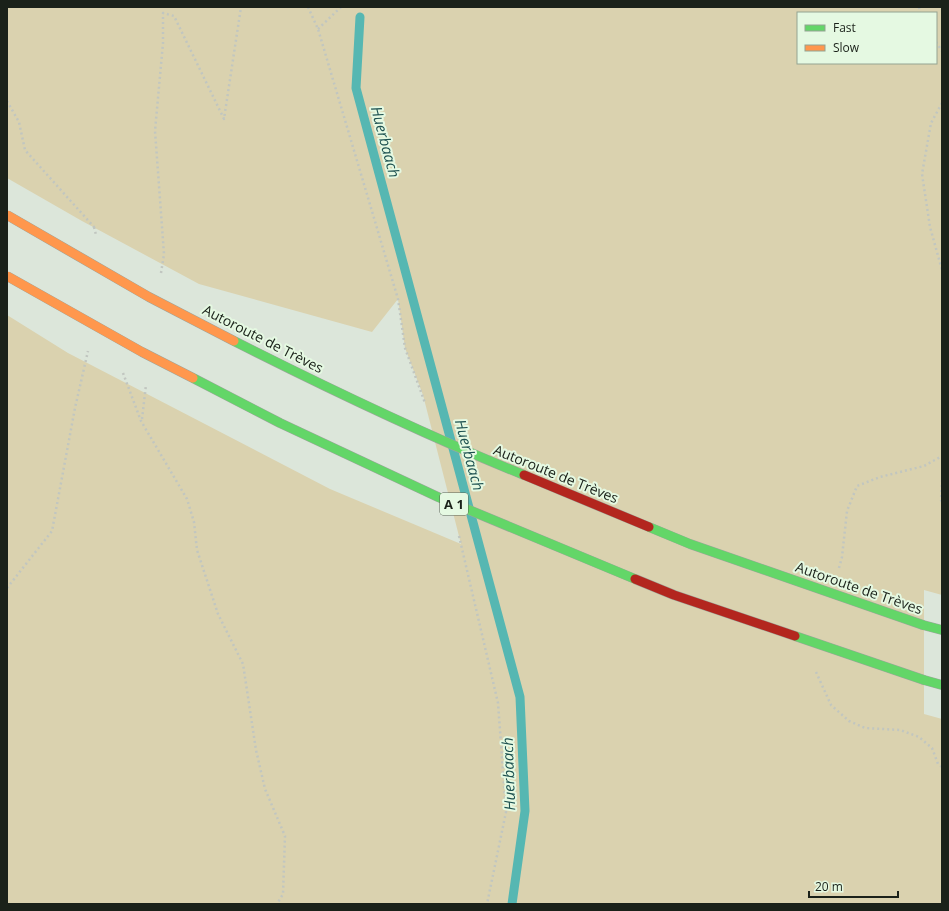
<svg xmlns="http://www.w3.org/2000/svg" width="949" height="911" font-family="'Open Sans',sans-serif">
  <rect width="100%" height="100%" fill="#dce6da"/>
  <path fill="#dad2af" fill-rule="evenodd" d="M 7,7 L 942,7 L 942,595 L 924,590 L 924,714 L 942,719 L 942,904 L 7,904 L 7,315 L 68,353 L 330,489 L 461,544 L 423,395 L 405,348 L 398,299 L 372,332 L 199,284 L 82,221 L 7,178 ZM 798,13 L 936,13 L 936,63 L 798,63 Z"/>
  <g fill="none" stroke-linecap="round" stroke-linejoin="round">
    <path stroke="#56b7b2" stroke-width="9" d="M 360,17 L 356,88 L 520,697 L 525,811 L 512,904"/>
    <defs>
      <path id="fast" d="M 923,625 L 942,630
        M 924,680 L 942,685"/>
    </defs>
    <use href="#fast" stroke="#9da59c" stroke-width="10"/>
    <path stroke="#c1c6c0" stroke-width="2.5" stroke-dasharray="2 3" stroke-linecap="butt" d="M 308,7 L 318,29 L 398,299 L 405,348 L 425,403
      M 919,7 L 920,13
      M 318,29 L 341,7
      M 936,42 L 942,51
      M 7,101 L 19,122 L 25,150 L 94,227 L 94,229
      M 942,103 L 931,123 L 922,174 L 930,227 L 942,270
      M 94,227 L 96,235
      M 161,273 L 164,254 L 155,131 L 163,43 L 163,13 L 174,16 L 224,119 L 241,7
      M 123,373 L 141,421 L 187,499 L 194,522 L 197,550 L 218,614 L 243,664 L 256,750 L 265,789 L 285,836 L 283,894 L 277,904
      M 142,419 L 146,385
      M 942,480 L 941,500 L 942,502
      M 459,536 L 498,703 L 506,812 L 487,904
      M 839,568 L 842,557 L 847,511 L 857,486 L 880,477 L 924,466 L 942,456
      M 7,588 L 52,531 L 75,408 L 88,351
      M 816,672 L 831,705 L 849,721 L 865,728 L 900,730 L 919,737 L 932,748 L 938,764 L 942,767"/>
    <use href="#fast" stroke="#63d668" stroke-width="9"/>
    <defs>
      <path id="fast-bridge" d="M 234,341 C 329,389 425,435 524,475
        M 193,378 L 280,423 L 438,497 L 635,579
        M 649,527 L 690,544 L 923,625
        M 795,636 L 924,680"/>
      <path id="slow-bridge" d="M 7,215 L 149,297 L 234,341
        M 7,276 L 142,352 L 193,378"/>
      <path id="jam-bridge" d="M 524,475 L 649,527
        M 635,579 L 674,595 L 795,636"/>
    </defs>
    <use href="#fast-bridge" stroke="#9da59c" stroke-width="10" stroke-linecap="butt"/>
    <use href="#slow-bridge" stroke="#9da59c" stroke-width="10" stroke-linecap="butt"/>
    <use href="#jam-bridge" stroke="#9da59c" stroke-width="10" stroke-linecap="butt"/>
    <use href="#fast-bridge" stroke="#63d668" stroke-width="9"/>
    <use href="#slow-bridge" stroke="#ff974d" stroke-width="9"/>
    <use href="#jam-bridge" stroke="#b3261e" stroke-width="9"/>
  </g>
  <g text-anchor="middle" stroke-width="4" stroke-linejoin="round" paint-order="stroke">
    <rect fill="#e5f9e2" stroke="#576255" stroke-width="1" x="440" y="493" width="28" height="22" rx="3"/>
    <g font-size="13" font-weight="bold" fill="#1a2119">
      <text x="454" y="509">A 1</text>
    </g>
    <g font-size="14" fill="#1a2119" stroke="#e5f9e2">
      <text transform="translate(263 339) rotate(27)" y="5">Autoroute de Trèves</text>
      <text transform="translate(556 474) rotate(22)" y="5">Autoroute de Trèves</text>
      <text transform="translate(859 588) rotate(19)" y="5">Autoroute de Trèves</text>
    </g>
    <g font-size="15" font-style="italic" fill="#1c504f" stroke="#e5f9e2">
      <text transform="translate(385 142) rotate(75)" y="5">Huerbaach</text>
      <text transform="translate(469 455) rotate(75)" y="5">Huerbaach</text>
      <text transform="translate(509 774) rotate(-92)" y="5">Huerbaach</text>
    </g>
  </g>
  <rect width="949" height="911" fill="none" stroke="#1a2119" stroke-width="16"/>
  <rect x="797" y="12" width="140" height="52" fill="#e5f9e2" stroke="#94a392"/>
  <rect x="805" y="25" width="20" height="6" fill="#63d668" stroke="#94a392"/>
  <text x="833" y="32" font-size="12" fill="#1a2119">Fast</text>
  <rect x="805" y="45" width="20" height="6" fill="#ff974d" stroke="#94a392"/>
  <text x="833" y="52" font-size="12" fill="#1a2119">Slow</text>
  <path d="M809 891v6h89v-6" fill="none" stroke="#1a2119" stroke-width="2"/>
  <text x="815" y="891" font-size="12" fill="#1a2119" stroke="#e5f9e2" stroke-width="3" paint-order="stroke">20 m</text>
</svg>
